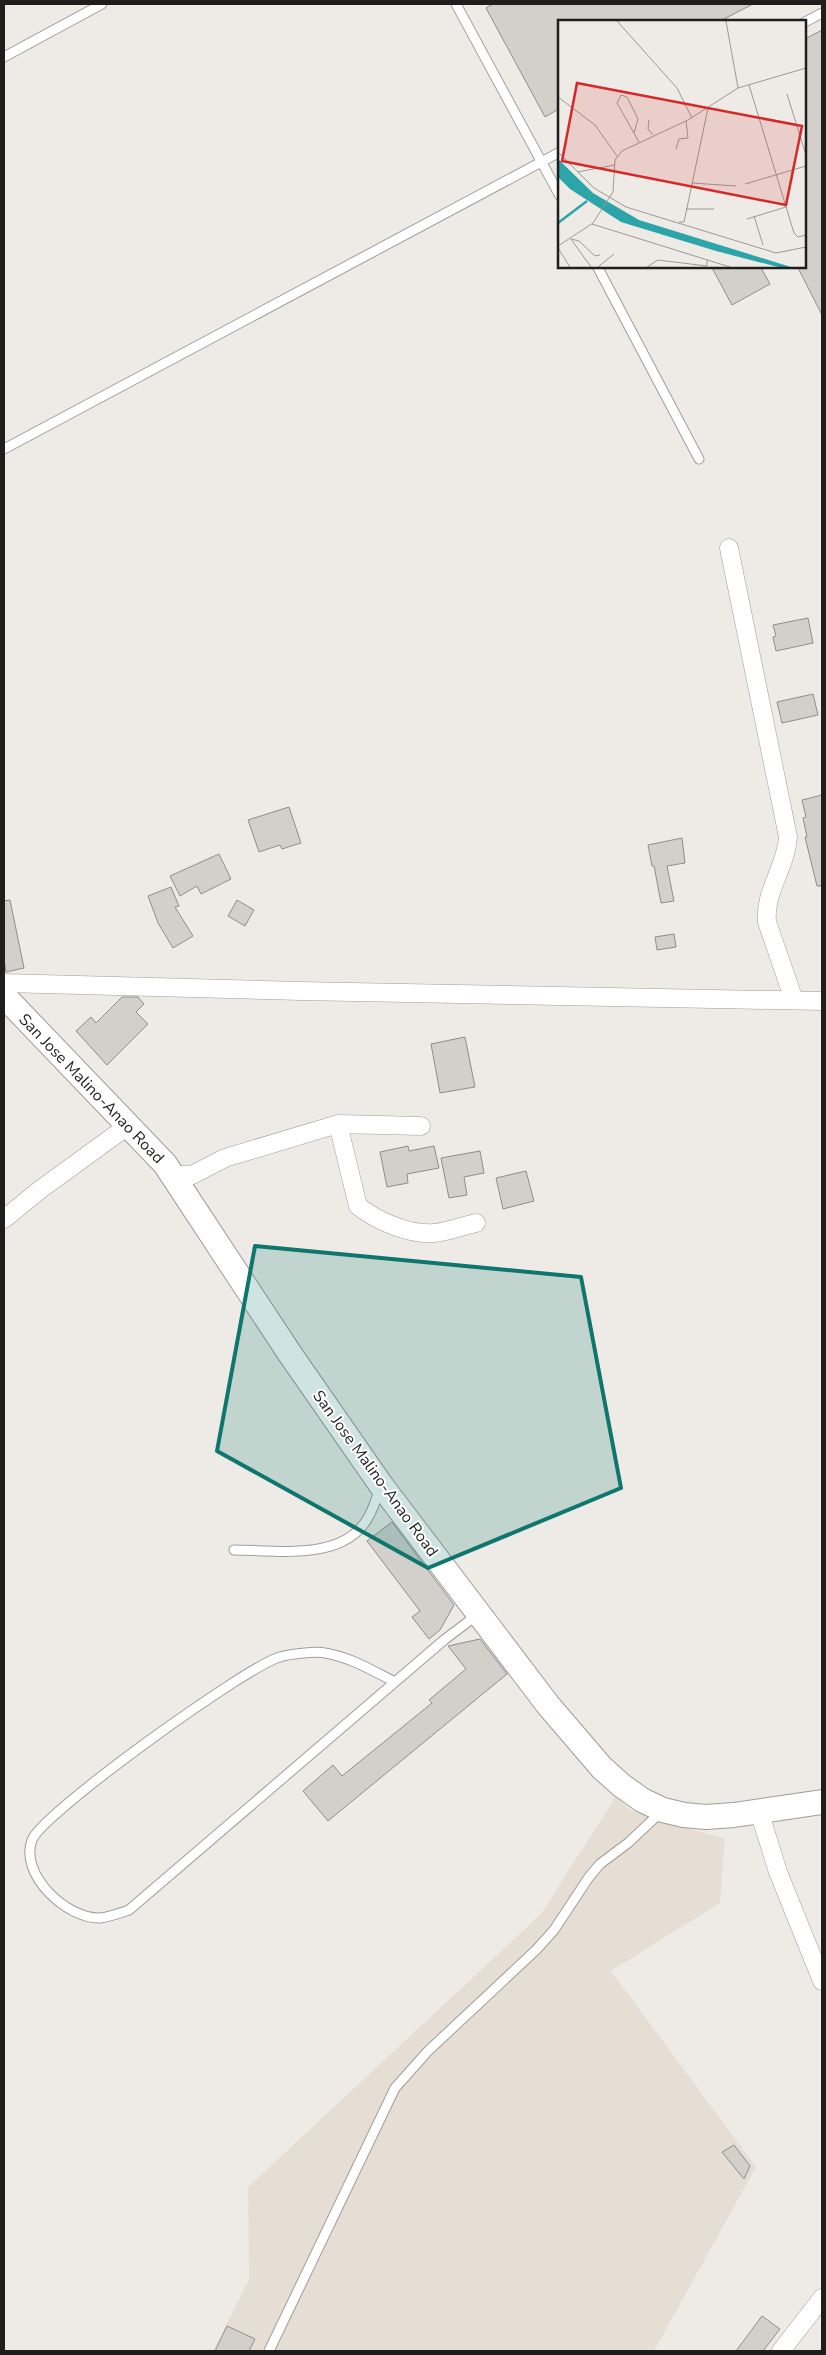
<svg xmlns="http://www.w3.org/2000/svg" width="826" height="2355" font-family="'Nunito Sans',sans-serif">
  <rect width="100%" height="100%" fill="#eeebe7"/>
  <path fill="#e6ded4" d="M 616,1796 L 629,1810 L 725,1839 L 720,1903 L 611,1971 L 756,2167 L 654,2351 L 213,2351 L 249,2279 L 248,2187 L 541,1914 Z"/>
  <path fill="#d3d0cc" stroke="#908d8a" d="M 493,4 L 753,4 L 720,21 L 560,21 L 560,108 L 545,117 L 486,8 Z
    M 822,30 L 822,315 L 797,266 L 805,266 L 805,39 Z
    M 711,266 L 760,266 L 770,284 L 732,305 Z
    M 808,618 L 813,643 L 776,651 L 773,637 L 776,636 L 773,625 Z
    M 813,694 L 818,715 L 782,723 L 777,702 Z
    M 822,795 L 822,886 L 817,886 L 805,837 L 807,837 L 803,818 L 806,817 L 802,800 Z
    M 289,807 L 301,843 L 282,849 L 280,845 L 259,852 L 248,820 Z
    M 682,838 L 685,863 L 667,866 L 674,901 L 661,903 L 654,866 L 652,866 L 648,845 Z
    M 219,854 L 231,879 L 201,894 L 197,886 L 180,896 L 170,876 Z
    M 171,887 L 179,906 L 175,907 L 193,936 L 173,948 L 158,923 L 148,896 Z
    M 10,900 L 24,968 L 6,972 L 4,960 L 4,901 Z
    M 237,900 L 254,910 L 245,926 L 228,916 Z
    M 674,934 L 676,947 L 657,950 L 655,937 Z
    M 122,997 L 138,997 L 144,1004 L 136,1012 L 148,1024 L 107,1065 L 76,1031 L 91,1017 L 96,1023 Z
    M 465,1037 L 475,1087 L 440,1093 L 431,1044 Z
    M 408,1146 L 409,1151 L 434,1146 L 439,1168 L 407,1174 L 408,1183 L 387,1187 L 380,1152 Z
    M 480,1151 L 484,1173 L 464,1177 L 467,1195 L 449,1198 L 441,1158 Z
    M 526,1171 L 534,1201 L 503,1209 L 496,1178 Z
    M 392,1522 L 454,1605 L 440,1630 L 429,1639 L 412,1617 L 420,1611 L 367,1541 Z
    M 480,1639 L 507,1674 L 328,1821 L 303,1791 L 333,1765 L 342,1776 L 432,1703 L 429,1700 L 466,1669 L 448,1646 Z
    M 734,2145 L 750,2166 L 744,2179 L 722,2152 Z
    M 762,2316 L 780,2329 L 763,2351 L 736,2351 Z
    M 227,2326 L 255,2339 L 249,2351 L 215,2351 Z"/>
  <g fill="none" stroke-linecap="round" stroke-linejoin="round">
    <defs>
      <path id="service" d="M 456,4 L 560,196
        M 805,22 L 822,13
        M 4,57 L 102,4
        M 597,266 L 699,459
        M 4,449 L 560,152
        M 234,1550 C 278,1550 345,1562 369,1516 C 374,1507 377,1497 380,1487
        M 395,1682 C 373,1671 350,1657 325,1653 C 316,1651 290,1654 280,1657 C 250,1664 42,1813 32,1840 C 19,1875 67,1919 100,1918 C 109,1917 120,1913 129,1910 L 444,1640 L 477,1615
        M 269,2351 L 395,2088 L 428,2051 L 536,1950 L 554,1930 L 589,1877 L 600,1864 L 628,1843 L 661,1812"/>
      <path id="minor" d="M 729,548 L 788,837 C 786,868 764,891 767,922 L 794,1000
        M 4,983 L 300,991 L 822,1001
        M 338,1124 L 421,1126
        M 172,1175 L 192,1175 L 225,1158 L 338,1124 L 358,1206 C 377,1221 409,1235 434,1233 C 448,1232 462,1226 476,1223
        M 4,1219 L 41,1189 L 129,1125
        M 759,1811 L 778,1872 L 822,1981
        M 781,2351 L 822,2298"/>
      <path id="secondary" d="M 4,996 L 165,1164 L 290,1354 L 381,1485 L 548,1705 L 602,1768 L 621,1785 L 642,1800 L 663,1810 L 684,1815 L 706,1817 L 734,1815 L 822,1802"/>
    </defs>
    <use href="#service" stroke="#a09d99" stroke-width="11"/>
    <use href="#minor" stroke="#a09d99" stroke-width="19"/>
    <use href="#secondary" stroke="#a09d99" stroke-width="26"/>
    <use href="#service" stroke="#fff" stroke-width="9"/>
    <use href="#minor" stroke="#fff" stroke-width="18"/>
    <use href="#secondary" stroke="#fff" stroke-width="24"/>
  </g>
  <path fill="#0f766e" fill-opacity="0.2" stroke="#0f766e" stroke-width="4" stroke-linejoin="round" d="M 255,1246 L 581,1277 L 621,1488 L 428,1568 L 217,1451 Z"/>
  <g text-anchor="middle" stroke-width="4" stroke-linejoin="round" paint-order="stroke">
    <g font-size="16" fill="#1f1e1c" stroke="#fff">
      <text transform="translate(92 1088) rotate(46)" y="6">San Jose Malino-Anao Road</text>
      <text transform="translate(376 1473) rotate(54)" y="6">San Jose Malino-Anao Road</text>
    </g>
  </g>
  <g transform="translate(558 20)">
    <rect width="248" height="248" fill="#eeebe7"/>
    <path d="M 0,139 L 35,173 L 81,200 L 233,247 L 220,247 L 158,231 L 63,202 L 12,169 L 0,157 Z" fill="#2ca5a9"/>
    <path fill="none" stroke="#2ca5a9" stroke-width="2.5" d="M 0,203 L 29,181"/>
    <path fill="none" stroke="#9b9996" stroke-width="1" d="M 59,1 L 119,68 L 134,98M 168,1 L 180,68M 191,65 L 236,213 L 240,217 L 248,215M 229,74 L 248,135M 0,77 L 37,105 L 59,136M 91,100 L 90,109 L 95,115M 76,113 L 80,99 L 69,77 L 63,75 L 59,83 L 81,122M 118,129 L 121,119 L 130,118 L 128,101M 0,132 L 36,168 L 68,187 L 218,233 L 248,227M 19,152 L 57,145M 134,163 L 178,166M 187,164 L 248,146M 128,189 L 156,189M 196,196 L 205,225M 189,199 L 228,187M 121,202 L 126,202 L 150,88M 34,204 L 172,247M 13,219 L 21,221 L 37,236 L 42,235M 13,219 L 33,247M 0,226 L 35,203 L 55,172 L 57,140 L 64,131 L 130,100 L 180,68 L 248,48M 0,228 L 12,247M 40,247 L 56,234M 89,247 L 100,240 L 149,246 L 149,240"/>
    <path fill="#d62828" fill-opacity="0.15" stroke="#d62828" stroke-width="2.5" d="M 19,63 L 244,106 L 228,185 L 4,141 Z"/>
    <rect width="248" height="248" fill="none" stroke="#1f1e1c" stroke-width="2.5"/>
  </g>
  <rect width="826" height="2355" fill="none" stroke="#1f1e1c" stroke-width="10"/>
</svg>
